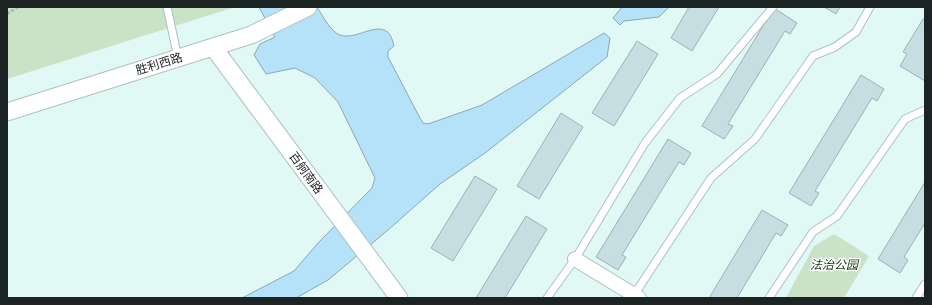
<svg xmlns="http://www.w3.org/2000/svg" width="932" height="305" font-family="'Source Serif 4','Noto Sans SC',serif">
  <rect width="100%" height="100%" fill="#e1f9f5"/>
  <path fill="#cae2c5" d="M 7,7 L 235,7 L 7,79 Z
    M 834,234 L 869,256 L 844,298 L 786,298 L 814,246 Z"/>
  <path fill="#b5e2f8" stroke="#87a9b8" d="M 259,7 L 317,7 C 322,15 331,32 340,35 C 359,42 387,11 394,46 L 388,51 L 388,57 L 420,118 L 423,123 L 428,124 L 482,105 L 604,33 L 610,38 L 607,57 L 485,153 L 440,184 L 388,230 L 328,280 L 296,298 L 242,298 L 294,271 L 318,243 L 372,188 L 375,178 L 338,102 L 315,78 L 295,68 L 266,74 L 254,55 L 260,44 L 275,37 Z
    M 622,7 L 669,7 L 659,17 L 624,21 L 620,25 L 613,18 Z"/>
  <path fill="#c6dee1" stroke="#9ab1b5" d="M 689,7 L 719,7 L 692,51 L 671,38 Z
    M 824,7 L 840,7 L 836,14 Z
    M 774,8 L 797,23 L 790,34 L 785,31 L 728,124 L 733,126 L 724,139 L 702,126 Z
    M 923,19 L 925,20 L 925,81 L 900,66 L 907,54 L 903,52 Z
    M 637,41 L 658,54 L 614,126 L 592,113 Z
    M 861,75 L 884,89 L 877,101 L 872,98 L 815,191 L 819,193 L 811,206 L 789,193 Z
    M 561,113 L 583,127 L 539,199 L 517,186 Z
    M 668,139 L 691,153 L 684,165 L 679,162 L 622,255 L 626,257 L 618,270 L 596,257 Z
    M 475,176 L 497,189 L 453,261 L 431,248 Z
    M 925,182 L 925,223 L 904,257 L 908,260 L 900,273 L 878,259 Z
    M 762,210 L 788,225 L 781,236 L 776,233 L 737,298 L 709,298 Z
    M 526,216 L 547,229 L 505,298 L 476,298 Z"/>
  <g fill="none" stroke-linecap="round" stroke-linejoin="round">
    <defs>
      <path id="service" d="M 167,7 L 178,58
        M 634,295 L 711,178 L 755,139 L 813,56 L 835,47 L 856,32 L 870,7
        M 547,298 L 575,259 L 645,143 L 680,98 L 717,74 L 773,7
        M 769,298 L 813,232 L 837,216 L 905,119 L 925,110
        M 916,298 L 925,284"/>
      <path id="minor" d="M 575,259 L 639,298"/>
      <path id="tertiary" d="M 213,47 L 399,298
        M 7,112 L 251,35 L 308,7"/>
    </defs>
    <use href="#service" stroke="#abc3bf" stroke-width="9"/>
    <use href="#minor" stroke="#abc3bf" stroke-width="16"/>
    <use href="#tertiary" stroke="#abc3bf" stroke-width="19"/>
    <path stroke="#a4b7b4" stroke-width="2.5" stroke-dasharray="3 2" stroke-linecap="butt" d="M 7,14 L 18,7"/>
    <use href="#service" stroke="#fff" stroke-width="7"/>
    <use href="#minor" stroke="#fff" stroke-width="14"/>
    <use href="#tertiary" stroke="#fff" stroke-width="17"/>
  </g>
  <g text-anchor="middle" stroke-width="3" stroke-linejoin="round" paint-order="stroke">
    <g font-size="12" fill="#1b2422" stroke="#fff">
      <text transform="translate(159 64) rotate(-17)" y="4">胜利西路</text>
      <text transform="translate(306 173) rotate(54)" y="4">百舸南路</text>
    </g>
    <g font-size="12" font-style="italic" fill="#13390a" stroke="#fff">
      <text x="834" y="269">法治公园</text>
    </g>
  </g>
  <rect width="932" height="305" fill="none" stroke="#1b2422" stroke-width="16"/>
</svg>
